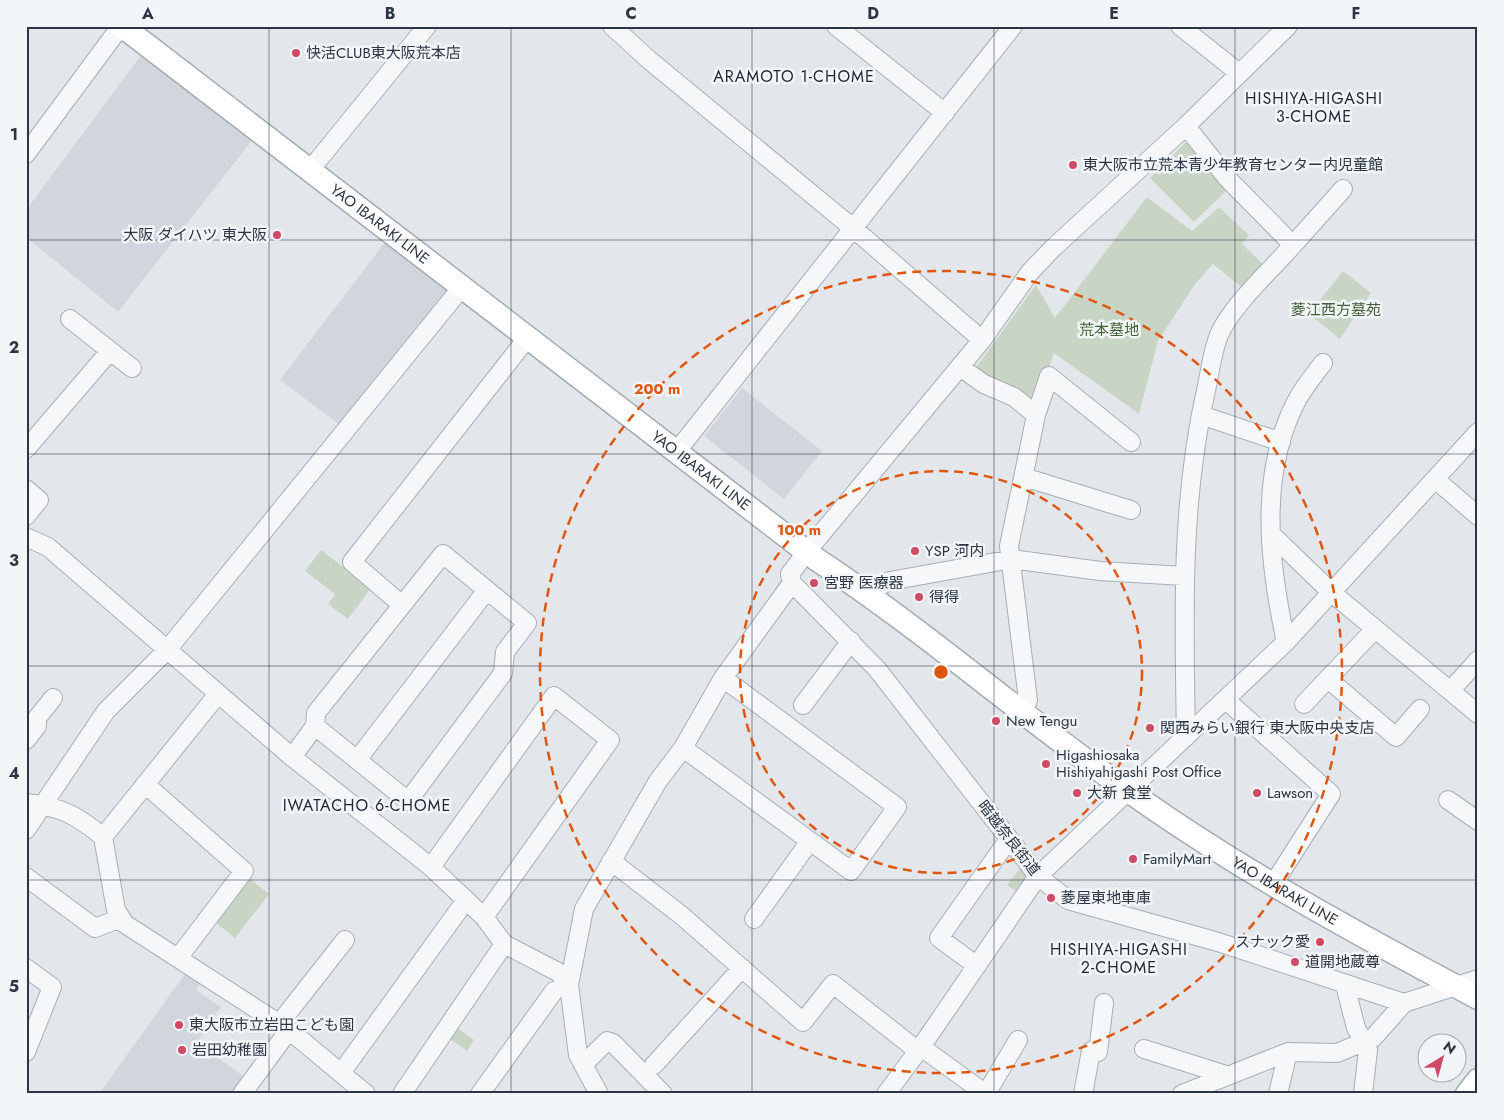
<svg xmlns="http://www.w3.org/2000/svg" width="1504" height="1120" font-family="Jost,'Noto Sans JP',sans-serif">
  <rect width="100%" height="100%" fill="#e3e7eb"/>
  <path fill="#d1d6dd" d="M 142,54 L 253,139 L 118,312 L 26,237 L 26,210 Z
    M 386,241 L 452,292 L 344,428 L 280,380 Z
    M 742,388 L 822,451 L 784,499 L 704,436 Z
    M 187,971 L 201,982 L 196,990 L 221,1007 L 197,1042 L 247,1079 L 237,1094 L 99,1094 Z"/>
  <path fill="#c9d5c4" d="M 1186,142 L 1230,187 L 1194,222 L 1150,178 Z
    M 1147,197 L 1192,231 L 1219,207 L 1249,235 L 1242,244 L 1265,266 L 1245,290 L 1213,264 L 1196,283 L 1158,341 L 1139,414 L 1054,353 L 1036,405 L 975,369 L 1036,285 L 1055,318 Z
    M 1343,271 L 1371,293 L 1340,339 L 1309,314 Z
    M 321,550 L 371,588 L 348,619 L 328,604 L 335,594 L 305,571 Z
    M 1022,866 L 1029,875 L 1020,894 L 1007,885 Z
    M 250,879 L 269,894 L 235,938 L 216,923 Z
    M 455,1026 L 474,1040 L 467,1051 L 447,1037 Z"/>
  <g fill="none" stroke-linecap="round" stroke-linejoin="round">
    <defs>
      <path id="minor" d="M 612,26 L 648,59 L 854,229 L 982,340
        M 836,26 L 945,113
        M 1180,26 L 1239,73
        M 1186,126 L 1227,178 L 1293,245 C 1272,269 1231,306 1219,335 C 1212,352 1210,373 1206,390 C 1180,505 1184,621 1186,737
        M 26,154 L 115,34 L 130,26
        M 310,170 L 427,26
        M 1293,245 L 1343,189
        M 70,319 L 132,368
        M 960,367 L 984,384 L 1014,397 L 1036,415 L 1009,546 L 1028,700 L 1023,711
        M 1036,415 L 1049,376 L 1131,442
        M 1201,415 L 1281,442
        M 26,449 L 110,351
        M 677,451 L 1013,26
        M 1024,477 L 1131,510
        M 1435,479 L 1478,516
        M 26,489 L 39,500 L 26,516
        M 1271,534 L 1332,593 L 1478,714
        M 26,537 L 48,547 L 292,757 L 431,867 L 484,917 L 504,944 L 558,972 L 569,985
        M 792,583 L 877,669 L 1038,876 L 1068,900 L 1218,942 L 1404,1003 L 1478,979
        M 866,592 L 890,581 L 1012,559 L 1100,571 L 1184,576
        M 402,605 L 352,562 L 528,337
        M 1286,642 C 1269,564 1258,474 1297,400 C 1304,387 1314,375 1323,363
        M 1328,679 L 1396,737 L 1420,709
        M 1450,691 L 1478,660
        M 1226,700 L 1331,794 L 1272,886
        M 1304,704 L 1375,629
        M 803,705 L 851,641
        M 26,740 L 37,726 L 37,718 L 53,698
        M 683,748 L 851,871 L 897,807 L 723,678
        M 292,757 L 315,726 L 316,713 L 443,554 L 527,623 L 505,652 L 503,673 L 408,801 L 315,726
        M 357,760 L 487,590
        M 145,784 L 244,871 L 178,958
        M 1448,800 L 1478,821
        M 26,803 C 60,806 78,816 103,837 L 116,910 L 125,924 L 289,1030 L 366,1094
        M 26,830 L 106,711 L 167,650 L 462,287
        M 103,837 L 218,694
        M 611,861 L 681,915 L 803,1022 L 833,984 L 918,1051
        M 431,867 L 554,696 L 610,740 L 484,917
        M 26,877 L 95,928 L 121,918
        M 754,919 L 810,841
        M 977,966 L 939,938 L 1009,839
        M 26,968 L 52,987 L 26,1052
        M 1345,985 L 1356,1028 L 1368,1050 L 1363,1094
        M 279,1024 L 345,940
        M 921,1047 L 986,1094
        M 1144,1049 L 1226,1075
        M 584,1064 L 607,1041 L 613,1043 L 663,1094
        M 654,1065 L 742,968
        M 341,1073 L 466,900
        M 242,1094 L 289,1030
        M 402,1094 L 504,944
        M 480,1094 L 554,991
        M 599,1094 L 578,1055 L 569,985 L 584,909 L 658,781 L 683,748 L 723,678 L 792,583 L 790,574 L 807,551 L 982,340 L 1030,272 L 1053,248 L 1186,126 L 1288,26
        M 886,1094 L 921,1047 L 1038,876 L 1286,642 L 1478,432
        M 986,1094 L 1018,1040
        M 1083,1094 L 1091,1051 L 1098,1052 L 1104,1003
        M 1182,1094 L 1288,1052
        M 1278,1094 L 1288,1052 L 1337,1053 L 1373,1038 L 1404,1003"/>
      <g id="major">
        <path id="s1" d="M 122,26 L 816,559 C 927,632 1027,721 1137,797 C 1245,873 1361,936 1478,998"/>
        <path d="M 1467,1094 L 1478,1080"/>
      </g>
    </defs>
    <use href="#minor" stroke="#a8aeb6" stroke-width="20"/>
    <use href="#major" stroke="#a3abb7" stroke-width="25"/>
    <use href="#minor" stroke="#f6f7f9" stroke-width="18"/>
    <use href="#major" stroke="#fff" stroke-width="22"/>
  </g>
  <path fill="none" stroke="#2b3544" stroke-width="1" stroke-opacity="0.55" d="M 269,26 L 269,1094M 511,26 L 511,1094M 752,26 L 752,1094M 994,26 L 994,1094M 1235,26 L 1235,1094M 26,240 L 1478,240M 26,454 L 1478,454M 26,666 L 1478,666M 26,880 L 1478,880"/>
  <g fill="none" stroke="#df570f" stroke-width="2.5" stroke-dasharray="9 6">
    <circle cx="941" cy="672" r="201"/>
    <circle cx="941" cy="672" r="401"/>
  </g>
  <g fill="#cf4a63" stroke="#f3f6f8" stroke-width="2">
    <circle cx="296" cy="53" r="5"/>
    <circle cx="1073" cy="165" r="5"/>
    <circle cx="277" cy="235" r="5"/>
    <circle cx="915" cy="551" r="5"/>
    <circle cx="814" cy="583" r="5"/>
    <circle cx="919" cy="597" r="5"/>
    <circle cx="996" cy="721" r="5"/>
    <circle cx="1150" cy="728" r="5"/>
    <circle cx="1046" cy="764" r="5"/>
    <circle cx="1077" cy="793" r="5"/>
    <circle cx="1257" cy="793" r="5"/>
    <circle cx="1133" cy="859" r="5"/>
    <circle cx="1051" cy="898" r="5"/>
    <circle cx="1320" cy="942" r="5"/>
    <circle cx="1295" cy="962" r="5"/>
    <circle cx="179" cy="1025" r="5"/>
    <circle cx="182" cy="1050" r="5"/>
  </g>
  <g text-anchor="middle" stroke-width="5" stroke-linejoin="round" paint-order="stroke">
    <g font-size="15" fill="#2b3544" stroke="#f3f6f8" text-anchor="start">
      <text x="306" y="58">快活CLUB東大阪荒本店</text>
      <text x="1083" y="170">東大阪市立荒本青少年教育センター内児童館</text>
      <text x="267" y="240" text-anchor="end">大阪 ダイハツ 東大阪</text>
      <text x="925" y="556">YSP 河内</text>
      <text x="824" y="588">宮野 医療器</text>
      <text x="929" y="602">得得</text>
      <text x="1006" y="726">New Tengu</text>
      <text x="1160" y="733">関西みらい銀行 東大阪中央支店</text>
      <text x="1056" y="760">Higashiosaka<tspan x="1056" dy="17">Hishiyahigashi Post Office</tspan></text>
      <text x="1087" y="798">大新 食堂</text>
      <text x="1267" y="798">Lawson</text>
      <text x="1143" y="864">FamilyMart</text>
      <text x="1061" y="903">菱屋東地車庫</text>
      <text x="1310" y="947" text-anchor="end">スナック愛</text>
      <text x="1305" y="967">道開地蔵尊</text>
      <text x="189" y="1030">東大阪市立岩田こども園</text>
      <text x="192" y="1055">岩田幼稚園</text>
    </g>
    <g font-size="15" fill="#2b3544" stroke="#f3f6f8">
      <text dy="5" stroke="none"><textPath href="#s1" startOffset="325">YAO IBARAKI LINE</textPath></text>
      <text dy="5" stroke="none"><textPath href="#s1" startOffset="730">YAO IBARAKI LINE</textPath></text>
      <text transform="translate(1009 838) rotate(52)" y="5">暗越奈良街道</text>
      <text dy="5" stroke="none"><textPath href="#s1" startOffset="1450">YAO IBARAKI LINE</textPath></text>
    </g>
    <g font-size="15" fill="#416038" stroke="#f3f6f8">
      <text x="1336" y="315">菱江西方墓苑</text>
      <text x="1109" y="335">荒本墓地</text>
    </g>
    <g font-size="16" letter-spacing="1" fill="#1d2635" stroke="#f3f6f8">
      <text x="794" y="82">ARAMOTO 1-CHOME</text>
      <text x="1314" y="104">HISHIYA-HIGASHI<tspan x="1314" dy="18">3-CHOME</tspan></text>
      <text x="367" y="811">IWATACHO 6-CHOME</text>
      <text x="1119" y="955">HISHIYA-HIGASHI<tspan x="1119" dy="18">2-CHOME</tspan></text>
    </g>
  </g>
  <circle cx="941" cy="672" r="8" fill="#df570f" stroke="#f3f6f8" stroke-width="2.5"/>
  <g font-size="15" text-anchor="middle" font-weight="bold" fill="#df570f" stroke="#f3f6f8" stroke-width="5" stroke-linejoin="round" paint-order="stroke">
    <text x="657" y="394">200 m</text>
    <text x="799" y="535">100 m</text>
  </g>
  <rect width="1504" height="1120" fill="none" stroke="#f3f6f8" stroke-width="55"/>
  <g transform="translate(1442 1058) rotate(37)"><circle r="24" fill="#f3f6f8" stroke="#a3a9b0"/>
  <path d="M0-4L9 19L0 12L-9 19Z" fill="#cf4a63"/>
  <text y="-8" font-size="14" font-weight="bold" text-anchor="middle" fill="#2b3544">N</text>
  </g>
  <rect x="28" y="28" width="1448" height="1064" fill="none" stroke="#2b3544" stroke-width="2"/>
  <g font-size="16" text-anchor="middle" font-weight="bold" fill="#2b3544">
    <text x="148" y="19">A</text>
    <text x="390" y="19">B</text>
    <text x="631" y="19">C</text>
    <text x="873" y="19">D</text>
    <text x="1114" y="19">E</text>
    <text x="1356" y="19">F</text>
    <text x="14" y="140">1</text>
    <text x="14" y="353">2</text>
    <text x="14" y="566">3</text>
    <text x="14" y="779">4</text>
    <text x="14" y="992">5</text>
  </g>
</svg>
